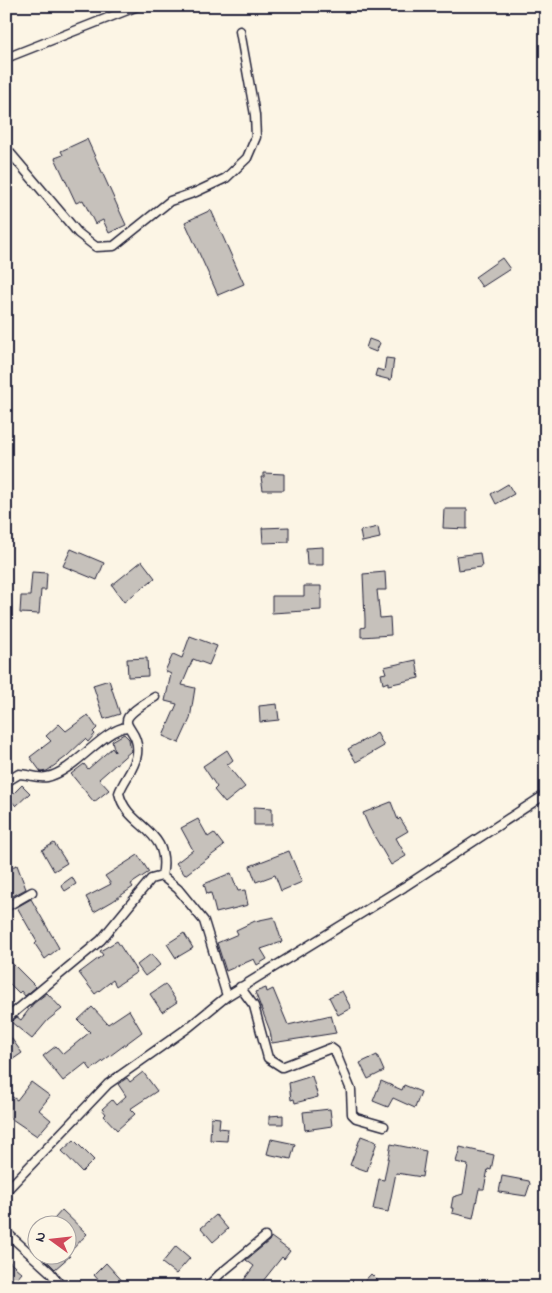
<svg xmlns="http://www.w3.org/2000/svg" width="552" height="1293" font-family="'Indie Flower',sans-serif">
  <rect width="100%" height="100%" fill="#fcf5e5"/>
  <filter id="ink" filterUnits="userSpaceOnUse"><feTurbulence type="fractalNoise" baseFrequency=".02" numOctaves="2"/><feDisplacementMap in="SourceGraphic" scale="10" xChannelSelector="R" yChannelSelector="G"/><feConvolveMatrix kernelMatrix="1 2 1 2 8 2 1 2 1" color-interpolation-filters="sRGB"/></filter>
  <g filter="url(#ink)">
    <path fill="#c6c1bb" stroke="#22223b" d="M 87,139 L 126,225 L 109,233 L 103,220 L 95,224 L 83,200 L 76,203 L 55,158 L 63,155 L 61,151 Z
      M 211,210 L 244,284 L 218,295 L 185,222 Z
      M 502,258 L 510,269 L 482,287 L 475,277 Z
      M 369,339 L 380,343 L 376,352 L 366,348 Z
      M 386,358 L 394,359 L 391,380 L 375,376 L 377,369 L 384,371 Z
      M 264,473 L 284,474 L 284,490 L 263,490 L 261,477 L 264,477 Z
      M 508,484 L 514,494 L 496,504 L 491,494 Z
      M 444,509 L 467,509 L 467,529 L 443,528 Z
      M 289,527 L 289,542 L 263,543 L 262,528 Z
      M 378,527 L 380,538 L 362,542 L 360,531 Z
      M 323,547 L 323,565 L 307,565 L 306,548 Z
      M 71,549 L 104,563 L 97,580 L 63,566 Z
      M 480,553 L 482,567 L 458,570 L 456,556 Z
      M 142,561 L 155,578 L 124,602 L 112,585 Z
      M 32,572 L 47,573 L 46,590 L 41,590 L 39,614 L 20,613 L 21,596 L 30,596 Z
      M 385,572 L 386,590 L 377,590 L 380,618 L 390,617 L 391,635 L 361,637 L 361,628 L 365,627 L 365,619 L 363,574 Z
      M 304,586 L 321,586 L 321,610 L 272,613 L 272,596 L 304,596 Z
      M 190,636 L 217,646 L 209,665 L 193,659 L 182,685 L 195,688 L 190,719 L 179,743 L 163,736 L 177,704 L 165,701 L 171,674 L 165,671 L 173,654 L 182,658 Z
      M 147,658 L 148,676 L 128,677 L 127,659 Z
      M 416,660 L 419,678 L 388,685 L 388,682 L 383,684 L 381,674 L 386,673 L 384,667 Z
      M 109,680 L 120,714 L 104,719 L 93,685 Z
      M 277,704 L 279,720 L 260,722 L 259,706 Z
      M 88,715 L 97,728 L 93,732 L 95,734 L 88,742 L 85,739 L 66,757 L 47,771 L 41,772 L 30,757 L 51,741 L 46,736 L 59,724 L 66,731 Z
      M 377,733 L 384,746 L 356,762 L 348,749 Z
      M 124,734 L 129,739 L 131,751 L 99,779 L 109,790 L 94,802 L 71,774 L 84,764 L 88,769 L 112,748 L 115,752 L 112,741 Z
      M 227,750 L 233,760 L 227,765 L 245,787 L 225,803 L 214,790 L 217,787 L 203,766 Z
      M 22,785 L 30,793 L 16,806 L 9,798 Z
      M 391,802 L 398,820 L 400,818 L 408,831 L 396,838 L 406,856 L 391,865 L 369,827 L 363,813 Z
      M 254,807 L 272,808 L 272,825 L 254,825 Z
      M 198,819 L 208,837 L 214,833 L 224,846 L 185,875 L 176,863 L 193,850 L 181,828 Z
      M 54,843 L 67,863 L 54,871 L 42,850 Z
      M 289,851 L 302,882 L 281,891 L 275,875 L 256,882 L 250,866 Z
      M 138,855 L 149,872 L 131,884 L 133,887 L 113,901 L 94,912 L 86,897 L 111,884 L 105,876 Z
      M 17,865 L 26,889 L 11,897 L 6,885 L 6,869 Z
      M 231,873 L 238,891 L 245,890 L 248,905 L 216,913 L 211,893 L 207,894 L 204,884 Z
      M 72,877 L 76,884 L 65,891 L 61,885 Z
      M 31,899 L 59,948 L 45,959 L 35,944 L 37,942 L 17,907 Z
      M 274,917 L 282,942 L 261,949 L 267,959 L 257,965 L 254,959 L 226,971 L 217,943 L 238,934 L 236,930 L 255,921 Z
      M 184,933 L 193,948 L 176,958 L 167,944 Z
      M 117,941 L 137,972 L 116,986 L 113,980 L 95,994 L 79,973 L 103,955 L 100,951 Z
      M 151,954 L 160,965 L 145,976 L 137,965 Z
      M 6,957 L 36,987 L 25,996 L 21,991 L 19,993 L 6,980 Z
      M 165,984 L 177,1002 L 162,1012 L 150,994 Z
      M 266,988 L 267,992 L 273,989 L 288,1025 L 331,1015 L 336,1033 L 272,1043 L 270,1031 L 255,992 Z
      M 342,991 L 351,1008 L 338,1015 L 329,997 Z
      M 47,993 L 62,1009 L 48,1020 L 32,1039 L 11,1022 L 17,1017 L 21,1020 L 33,1004 Z
      M 92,1007 L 108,1024 L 129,1010 L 142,1032 L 91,1070 L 86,1063 L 63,1081 L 43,1056 L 56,1046 L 63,1054 L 90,1032 L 78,1020 Z
      M 6,1031 L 22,1053 L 9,1062 L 6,1058 Z
      M 377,1055 L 384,1071 L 368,1079 L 360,1063 Z
      M 143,1072 L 157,1091 L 130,1109 L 135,1114 L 117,1130 L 104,1116 L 106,1114 L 102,1109 L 112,1100 L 116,1105 L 126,1096 L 118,1084 L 127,1078 L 130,1082 Z
      M 312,1076 L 318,1097 L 295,1103 L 294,1099 L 291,1100 L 289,1083 Z
      M 381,1081 L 402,1090 L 404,1085 L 421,1092 L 415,1108 L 393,1098 L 388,1107 L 373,1101 Z
      M 31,1082 L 50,1096 L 39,1110 L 51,1120 L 37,1136 L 6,1115 L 6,1093 L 17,1100 Z
      M 330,1109 L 332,1126 L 305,1130 L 303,1112 Z
      M 283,1115 L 283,1124 L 269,1124 L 269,1116 Z
      M 211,1117 L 220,1118 L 219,1128 L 228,1129 L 227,1141 L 210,1140 Z
      M 361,1136 L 377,1142 L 367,1171 L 350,1165 Z
      M 271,1139 L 295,1144 L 291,1159 L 267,1154 Z
      M 74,1140 L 94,1160 L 82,1172 L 62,1151 Z
      M 391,1144 L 426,1151 L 422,1177 L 396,1173 L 388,1212 L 373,1209 L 379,1179 L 384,1180 Z
      M 460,1147 L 494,1155 L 491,1170 L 488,1169 L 484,1189 L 479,1189 L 473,1218 L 452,1213 L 453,1208 L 451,1208 L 453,1197 L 463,1194 L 468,1165 L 456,1162 Z
      M 502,1176 L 529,1181 L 530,1184 L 526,1196 L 499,1192 Z
      M 62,1210 L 87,1234 L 68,1254 L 68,1226 L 48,1226 Z
      M 216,1215 L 228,1229 L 213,1242 L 201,1228 Z
      M 271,1237 L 290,1251 L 284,1259 L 282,1257 L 263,1281 L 271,1287 L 239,1287 L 254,1266 L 246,1260 L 269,1241 Z
      M 176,1246 L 190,1258 L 176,1274 L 162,1263 Z
      M 42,1256 L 70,1256 L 55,1269 Z
      M 6,1259 L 22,1273 L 10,1287 L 6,1287 Z
      M 106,1263 L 128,1287 L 97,1287 L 101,1283 L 94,1275 Z
      M 371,1274 L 384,1287 L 359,1287 Z"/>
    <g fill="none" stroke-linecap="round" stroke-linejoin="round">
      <defs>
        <path id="street" d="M 114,6 L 115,6
          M 6,58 L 138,6
          M 6,148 L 78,233 L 96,247 L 114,246 L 170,201 L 196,192 L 226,178 L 247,158 L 256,137 L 255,115 L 240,31
          M 155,697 C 102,728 141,721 137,754 C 135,769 124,779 119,793 C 127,829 172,828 162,876
          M 6,782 L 19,774 C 28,774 37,779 47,777 C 74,772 102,730 127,727
          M 6,907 L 32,892
          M 240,987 L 254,1006 L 268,1058 L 282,1067 L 331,1048 L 335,1051 L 351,1090 L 352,1114 L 356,1118 L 384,1126
          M 6,1019 L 101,940 L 151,879 L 162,876 L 178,889 L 204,921 L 227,996
          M 6,1191 L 108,1084 L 189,1027 L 227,996 L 404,887 L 546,794
          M 6,1232 L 50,1272 L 62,1287
          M 207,1287 L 220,1274 L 265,1237"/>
      </defs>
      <use href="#street" stroke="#22223b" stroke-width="11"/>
      <use href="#street" stroke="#fcf5e5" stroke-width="8"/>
    </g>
  </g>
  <rect width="552" height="1293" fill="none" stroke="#fcf5e5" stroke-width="25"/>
  <rect x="12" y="12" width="527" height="1268" fill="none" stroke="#22223b" stroke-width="2" filter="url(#ink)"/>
  <g transform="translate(52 1240) rotate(285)"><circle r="24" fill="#fcf5e5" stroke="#a5a1a1"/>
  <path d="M0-4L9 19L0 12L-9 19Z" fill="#d1495b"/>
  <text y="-8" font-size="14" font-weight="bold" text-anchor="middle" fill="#22223b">N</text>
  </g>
</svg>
